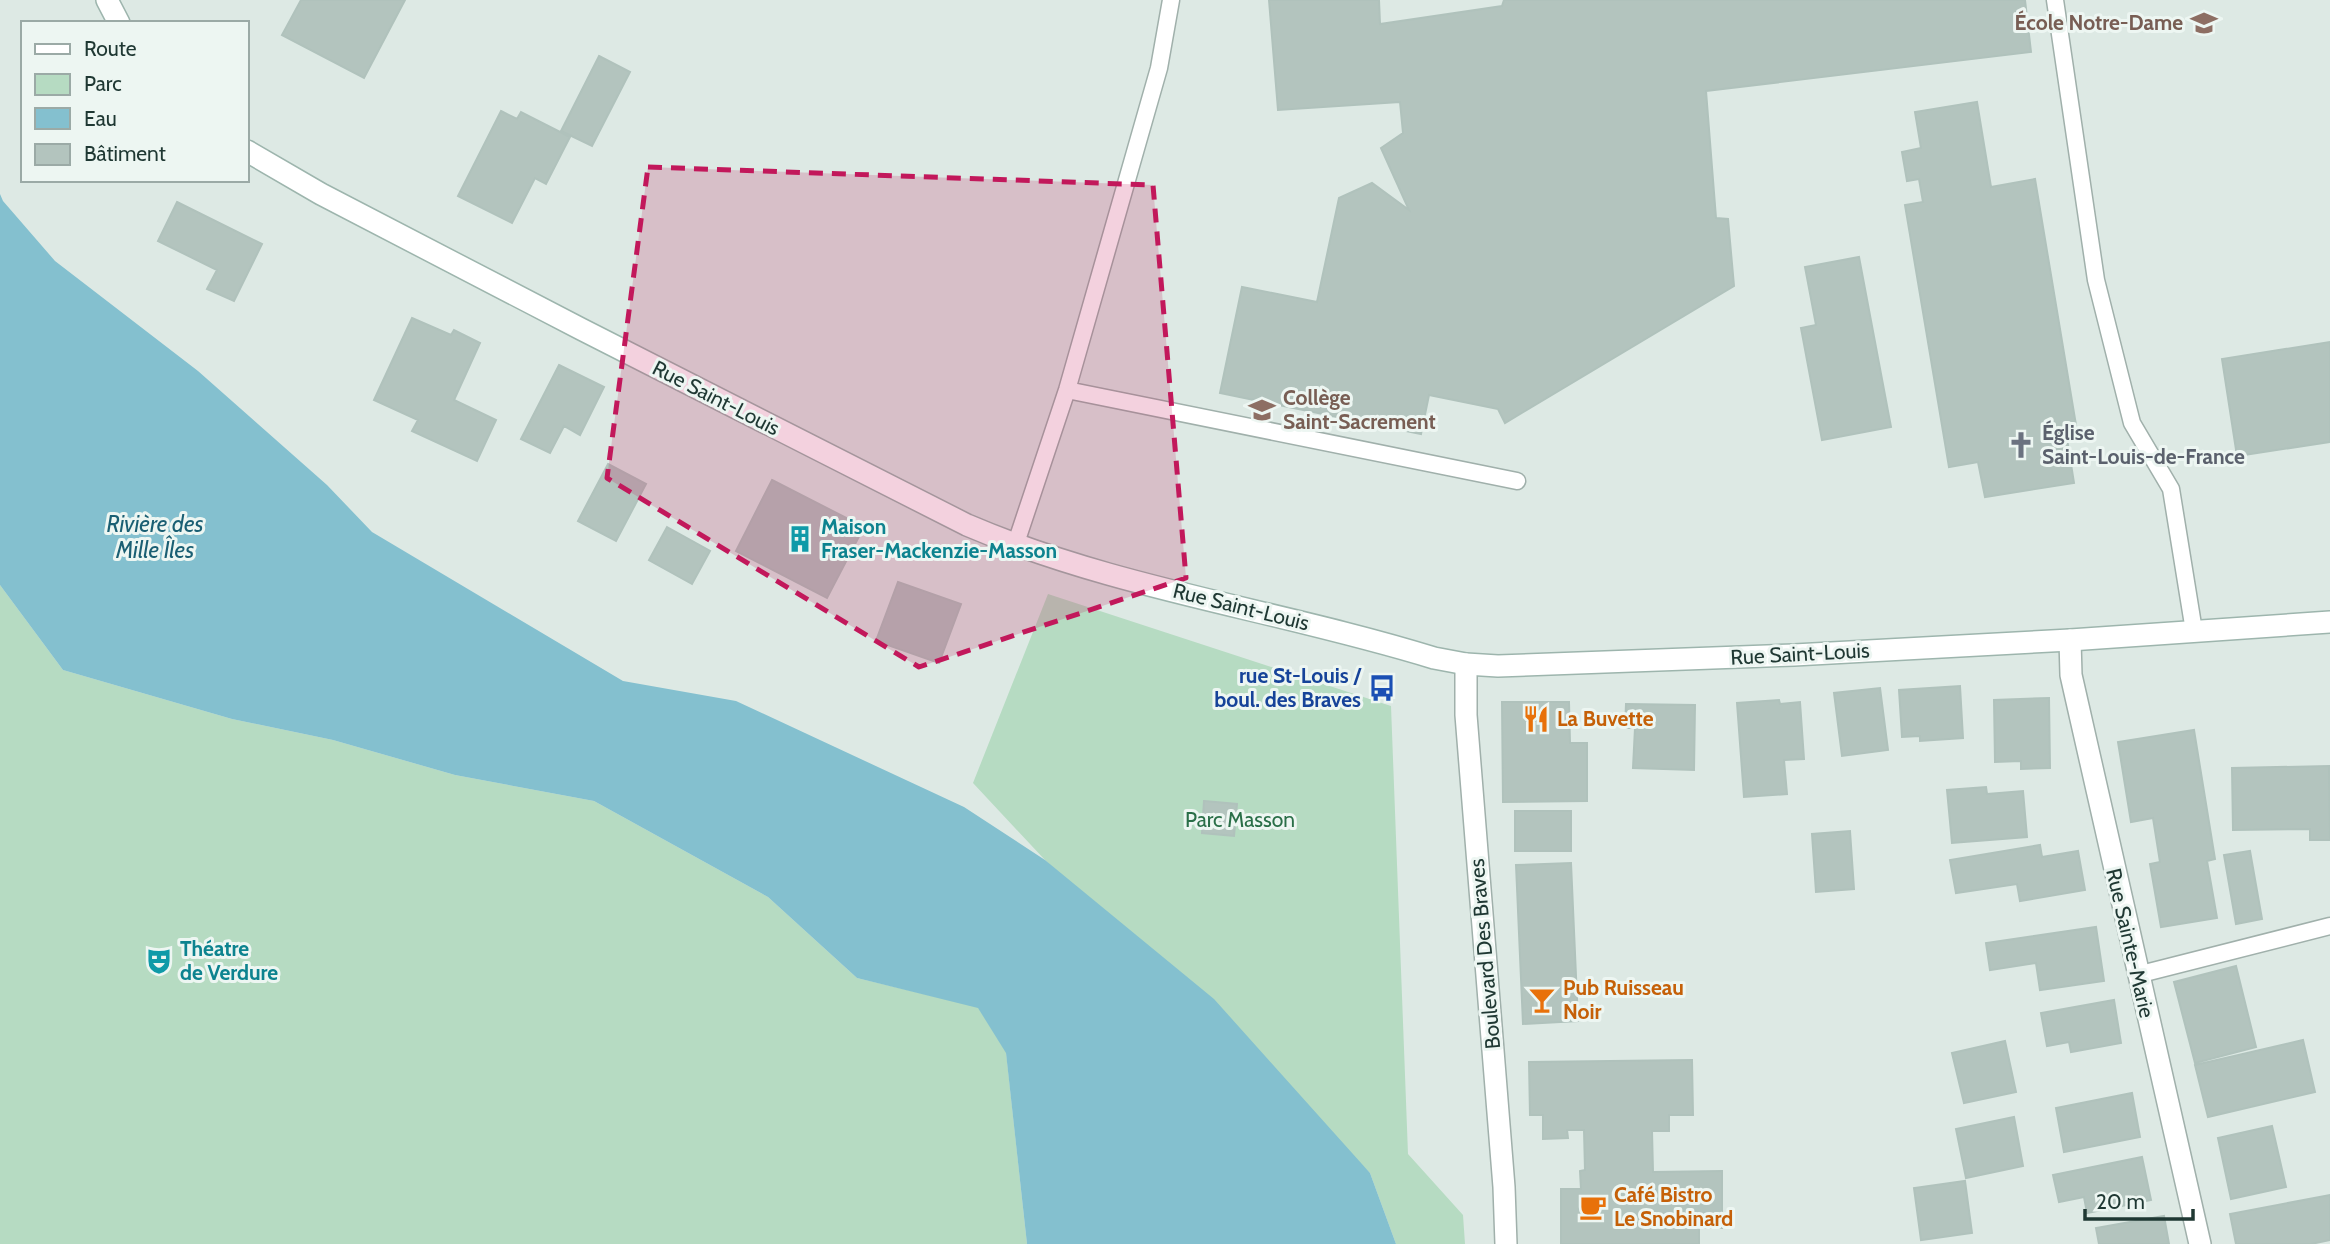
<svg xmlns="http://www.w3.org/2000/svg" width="2330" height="1244" font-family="Cabin,sans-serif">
  <rect width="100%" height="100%" fill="#dde9e4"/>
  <path fill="#b6dbc2" d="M 0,585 L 63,670 L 232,719 L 333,740 L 455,775 L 594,801 L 768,897 L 857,978 L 978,1007 L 1006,1052 L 1027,1244 L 0,1244 Z
    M 1048,594 L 1391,706 L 1408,1154 L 1463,1215 L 1465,1244 L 1396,1244 L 1370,1173 L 1045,860 L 973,783 Z"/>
  <path fill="#84c0cf" d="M 0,194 L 3,201 L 55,261 L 198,371 L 327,485 L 372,532 L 623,681 L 736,701 L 964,807 L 1045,860 L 1214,999 L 1370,1173 L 1396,1244 L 1027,1244 L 1006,1053 L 978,1008 L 857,978 L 768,897 L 594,801 L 455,775 L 333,740 L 232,719 L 63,670 L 0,585 Z"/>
  <path fill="#b3c4be" stroke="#b0c2bc" stroke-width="2" d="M 301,0 L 405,0 L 364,78 L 282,35 Z
    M 1269,0 L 1379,0 L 1380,24 L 1502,6 L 1504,0 L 2025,0 L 2031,52 L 1706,91 L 1716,218 L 1728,219 L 1734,286 L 1505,423 L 1498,409 L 1429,395 L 1421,434 L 1220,393 L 1242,287 L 1317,302 L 1339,198 L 1372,183 L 1409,210 L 1381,148 L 1403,133 L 1400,102 L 1278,110 Z
    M 599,56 L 630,72 L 592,146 L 561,131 Z
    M 1977,102 L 1991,187 L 2035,179 L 2078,437 L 2067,439 L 2074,483 L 1985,497 L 1978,462 L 1949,467 L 1905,205 L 1923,202 L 1919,179 L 1907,181 L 1902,152 L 1921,148 L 1915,112 Z
    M 501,111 L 517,119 L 521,112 L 570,137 L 546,184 L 535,178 L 512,223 L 458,196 Z
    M 177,202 L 262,244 L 234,301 L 207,289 L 217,270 L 158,241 Z
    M 1859,257 L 1891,427 L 1822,440 L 1801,328 L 1816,325 L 1805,267 Z
    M 412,318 L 451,335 L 454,330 L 480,343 L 454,400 L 496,420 L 477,461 L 412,431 L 418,420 L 374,400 Z
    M 2330,342 L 2330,442 L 2237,456 L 2222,359 Z
    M 559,365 L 604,387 L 580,435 L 564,426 L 550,453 L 521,439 Z
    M 608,464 L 646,484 L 616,541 L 578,521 Z
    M 772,480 L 864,527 L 827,598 L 736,551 Z
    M 667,527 L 710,551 L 692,584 L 649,560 Z
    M 898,582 L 961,604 L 939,663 L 876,641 Z
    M 1960,686 L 1963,738 L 1920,741 L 1920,736 L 1902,737 L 1899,690 Z
    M 1880,688 L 1888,750 L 1842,756 L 1834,693 Z
    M 2049,698 L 2050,768 L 2021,769 L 2021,761 L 1995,762 L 1994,700 Z
    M 1779,700 L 1780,704 L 1800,702 L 1804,759 L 1784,760 L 1787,794 L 1744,797 L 1737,703 Z
    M 1502,702 L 1569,702 L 1570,743 L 1587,743 L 1587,801 L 1503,802 Z
    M 1626,704 L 1695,705 L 1694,770 L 1633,768 L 1635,728 L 1625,728 Z
    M 2194,730 L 2215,859 L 2207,861 L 2217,918 L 2161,927 L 2150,864 L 2160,862 L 2153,818 L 2131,822 L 2118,742 Z
    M 2329,766 L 2330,840 L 2310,840 L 2310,829 L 2233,830 L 2232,768 Z
    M 1986,787 L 1987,794 L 2023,791 L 2027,837 L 1952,843 L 1947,790 Z
    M 1204,801 L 1237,804 L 1234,836 L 1202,833 Z
    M 1515,811 L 1571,811 L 1571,851 L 1515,851 Z
    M 1850,831 L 1854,889 L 1816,892 L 1812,834 Z
    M 2040,845 L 2042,857 L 2078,851 L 2085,890 L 2020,901 L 2017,884 L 1956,893 L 1950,860 Z
    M 2250,851 L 2262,919 L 2236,924 L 2224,855 Z
    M 1571,863 L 1578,1021 L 1523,1024 L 1516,865 Z
    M 2096,927 L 2104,981 L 2040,990 L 2036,963 L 1990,970 L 1986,943 Z
    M 2236,966 L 2256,1047 L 2195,1063 L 2174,982 Z
    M 2114,1000 L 2121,1043 L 2071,1052 L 2069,1042 L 2047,1046 L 2041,1013 Z
    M 2303,1040 L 2315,1092 L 2208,1117 L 2195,1065 Z
    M 2005,1041 L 2016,1092 L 1964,1103 L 1952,1053 Z
    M 1692,1060 L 1693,1115 L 1669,1115 L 1669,1131 L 1652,1131 L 1653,1172 L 1722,1171 L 1722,1228 L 1699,1228 L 1699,1244 L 1561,1244 L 1561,1189 L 1581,1189 L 1580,1171 L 1585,1170 L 1584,1130 L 1567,1130 L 1568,1138 L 1543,1139 L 1543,1115 L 1530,1115 L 1529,1062 Z
    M 2132,1093 L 2140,1137 L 2064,1152 L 2056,1108 Z
    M 2014,1117 L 2023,1166 L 1966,1178 L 1956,1129 Z
    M 2272,1126 L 2286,1187 L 2231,1199 L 2218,1138 Z
    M 2142,1157 L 2151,1200 L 2087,1213 L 2084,1197 L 2059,1202 L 2053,1175 Z
    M 1965,1181 L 1972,1233 L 1921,1240 L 1914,1188 Z
    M 2330,1195 L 2330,1240 L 2311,1244 L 2236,1244 L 2230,1214 Z
    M 2164,1216 L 2169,1244 L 2099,1244 L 2096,1228 Z"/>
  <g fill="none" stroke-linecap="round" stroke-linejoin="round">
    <defs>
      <path id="lane" d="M 2055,0 L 2096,280 L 2132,423 L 2171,489 L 2194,631
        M 1067,390 L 1517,481
        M 1015,546 L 1067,390 L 1159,68 L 1171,0
        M 2137,975 L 2330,926"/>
      <path id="street" d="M 2070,640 L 2071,675 L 2200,1244
        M 1466,664 L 1466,715 L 1504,1187 L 1506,1244"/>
      <path id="secondary" d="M 107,0 L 119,23
        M 247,151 L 321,194 L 581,329 L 967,525 C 1116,589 1279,610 1434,658 L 1466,664 L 1498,666 L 1794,655 L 2070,640 L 2330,622"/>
    </defs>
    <use href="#lane" stroke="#a0b0ab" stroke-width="19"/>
    <use href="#street" stroke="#a0b0ab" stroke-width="24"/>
    <use href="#secondary" stroke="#9db5ad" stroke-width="24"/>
    <use href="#lane" stroke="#fff" stroke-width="16"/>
    <use href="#street" stroke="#fff" stroke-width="21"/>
    <use href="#secondary" stroke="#fff" stroke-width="21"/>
  </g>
  <path fill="#c2185b" fill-opacity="0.2" stroke="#c2185b" stroke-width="5" stroke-dasharray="14 9" stroke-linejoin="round" d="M 648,167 L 1153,185 L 1186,578 L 919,667 L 607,478 Z"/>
  <defs>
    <symbol id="school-bare" viewBox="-9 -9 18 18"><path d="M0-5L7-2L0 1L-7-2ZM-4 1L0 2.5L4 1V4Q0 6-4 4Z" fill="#8d6e63" stroke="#edf6f2" stroke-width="2.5" paint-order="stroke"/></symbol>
    <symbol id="church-bare" viewBox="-9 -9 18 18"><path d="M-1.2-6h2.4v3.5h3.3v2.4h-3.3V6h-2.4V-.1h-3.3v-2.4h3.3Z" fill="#6b7280" stroke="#edf6f2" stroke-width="2.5" paint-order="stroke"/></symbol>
    <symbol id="building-bare" viewBox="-9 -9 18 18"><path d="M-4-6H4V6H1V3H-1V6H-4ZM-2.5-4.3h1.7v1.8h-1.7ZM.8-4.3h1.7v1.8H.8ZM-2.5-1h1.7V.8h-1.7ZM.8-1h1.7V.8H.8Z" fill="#0f9aa8" stroke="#edf6f2" stroke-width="2.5" paint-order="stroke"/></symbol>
    <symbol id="bus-bare" viewBox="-9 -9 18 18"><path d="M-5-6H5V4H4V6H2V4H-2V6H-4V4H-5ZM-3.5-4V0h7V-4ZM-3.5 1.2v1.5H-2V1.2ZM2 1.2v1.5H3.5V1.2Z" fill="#1a4fb4" stroke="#edf6f2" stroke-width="2.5" paint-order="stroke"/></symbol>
    <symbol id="restaurant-bare" viewBox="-9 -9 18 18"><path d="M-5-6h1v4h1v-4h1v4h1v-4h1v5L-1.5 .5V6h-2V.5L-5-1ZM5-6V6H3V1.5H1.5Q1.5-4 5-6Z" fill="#e8710a" stroke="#edf6f2" stroke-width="2.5" paint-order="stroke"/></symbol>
    <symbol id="theatre-bare" viewBox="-9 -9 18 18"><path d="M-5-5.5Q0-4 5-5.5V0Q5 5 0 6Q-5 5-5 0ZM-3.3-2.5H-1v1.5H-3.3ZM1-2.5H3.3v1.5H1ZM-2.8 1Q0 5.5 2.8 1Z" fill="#0f9aa8" stroke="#edf6f2" stroke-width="2.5" paint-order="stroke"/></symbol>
    <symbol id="bar-bare" viewBox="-9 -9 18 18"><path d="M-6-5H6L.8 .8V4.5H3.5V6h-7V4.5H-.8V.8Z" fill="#e8710a" stroke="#edf6f2" stroke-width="2.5" paint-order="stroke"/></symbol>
    <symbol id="cafe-bare" viewBox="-9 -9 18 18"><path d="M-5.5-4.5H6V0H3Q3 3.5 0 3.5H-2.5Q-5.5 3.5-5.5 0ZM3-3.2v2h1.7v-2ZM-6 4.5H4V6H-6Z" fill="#e8710a" stroke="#edf6f2" stroke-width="2.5" paint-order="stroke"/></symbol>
  </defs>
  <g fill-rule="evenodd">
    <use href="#school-bare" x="2185" y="4" width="38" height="38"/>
    <use href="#school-bare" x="1243" y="391" width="38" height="38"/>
    <use href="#church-bare" x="2002" y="426" width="38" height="38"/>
    <use href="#building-bare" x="781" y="520" width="38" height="38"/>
    <use href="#bus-bare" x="1363" y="669" width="38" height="38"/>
    <use href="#restaurant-bare" x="1517" y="700" width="38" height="38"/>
    <use href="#theatre-bare" x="140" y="942" width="38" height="38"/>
    <use href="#bar-bare" x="1523" y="981" width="38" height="38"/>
    <use href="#cafe-bare" x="1574" y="1188" width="38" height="38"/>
  </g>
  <g text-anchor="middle" stroke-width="6" stroke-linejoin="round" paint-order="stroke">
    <g font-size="21" font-weight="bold" fill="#785e54" stroke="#edf6f2" text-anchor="end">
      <text x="2183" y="30">École Notre-Dame</text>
      <text x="1283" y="405" text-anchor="start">Collège<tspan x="1283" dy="24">Saint-Sacrement</tspan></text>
    </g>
    <g font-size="21" fill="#1f3833" stroke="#edf6f2">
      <text transform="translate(716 398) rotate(27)" y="7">Rue Saint-Louis</text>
      <text transform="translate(1241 607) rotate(14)" y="7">Rue Saint-Louis</text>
      <text transform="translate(1800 654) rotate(-3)" y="7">Rue Saint-Louis</text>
      <text transform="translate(2130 943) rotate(77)" y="7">Rue Sainte-Marie</text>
      <text transform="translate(1485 954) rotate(-95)" y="7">Boulevard Des Braves</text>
    </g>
    <g font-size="21" font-weight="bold" fill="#5b616d" stroke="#edf6f2" text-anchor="start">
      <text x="2042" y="440">Église<tspan x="2042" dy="24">Saint-Louis-de-France</tspan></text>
    </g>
    <g font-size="21" font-weight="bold" fill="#0d838f" stroke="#edf6f2" text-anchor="start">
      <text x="821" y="534">Maison<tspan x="821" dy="24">Fraser-Mackenzie-Masson</tspan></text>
      <text x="180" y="956">Théatre<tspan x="180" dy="24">de Verdure</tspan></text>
    </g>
    <g font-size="21" font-weight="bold" fill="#164399" stroke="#edf6f2" text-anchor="end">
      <text x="1361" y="683">rue St-Louis /<tspan x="1361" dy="24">boul. des Braves</tspan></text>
    </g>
    <g font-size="21" font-weight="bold" fill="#c56008" stroke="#edf6f2" text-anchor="start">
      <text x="1557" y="726">La Buvette</text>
      <text x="1563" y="995">Pub Ruisseau<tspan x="1563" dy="24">Noir</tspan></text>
      <text x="1614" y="1202">Café Bistro<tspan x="1614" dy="24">Le Snobinard</tspan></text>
    </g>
    <g font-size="21" fill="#2a6f48" stroke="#edf6f2">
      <text x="1240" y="827">Parc Masson</text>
    </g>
    <g font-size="23" font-style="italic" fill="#1a5f73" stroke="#edf6f2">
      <text x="155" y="532">Rivière des<tspan x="155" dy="26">Mille Îles</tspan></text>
    </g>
  </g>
  <rect x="21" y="21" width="228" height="161" fill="#edf6f2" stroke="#9baaa6" stroke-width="2"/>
  <rect x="35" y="44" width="35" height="10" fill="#ffffff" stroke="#9baaa6" stroke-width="2"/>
  <text x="84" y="56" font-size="21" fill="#1f3833">Route</text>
  <rect x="35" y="74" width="35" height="21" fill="#b6dbc2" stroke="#9baaa6" stroke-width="2"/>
  <text x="84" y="91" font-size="21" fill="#1f3833">Parc</text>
  <rect x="35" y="108" width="35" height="21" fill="#84c0cf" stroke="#9baaa6" stroke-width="2"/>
  <text x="84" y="126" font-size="21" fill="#1f3833">Eau</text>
  <rect x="35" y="144" width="35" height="21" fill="#b3c4be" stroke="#9baaa6" stroke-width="2"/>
  <text x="84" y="161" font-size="21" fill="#1f3833">Bâtiment</text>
  <path d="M2085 1209v10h108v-10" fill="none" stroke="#1f3833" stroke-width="3.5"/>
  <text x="2096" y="1209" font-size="21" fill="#1f3833" stroke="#edf6f2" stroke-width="5" paint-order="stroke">20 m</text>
</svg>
